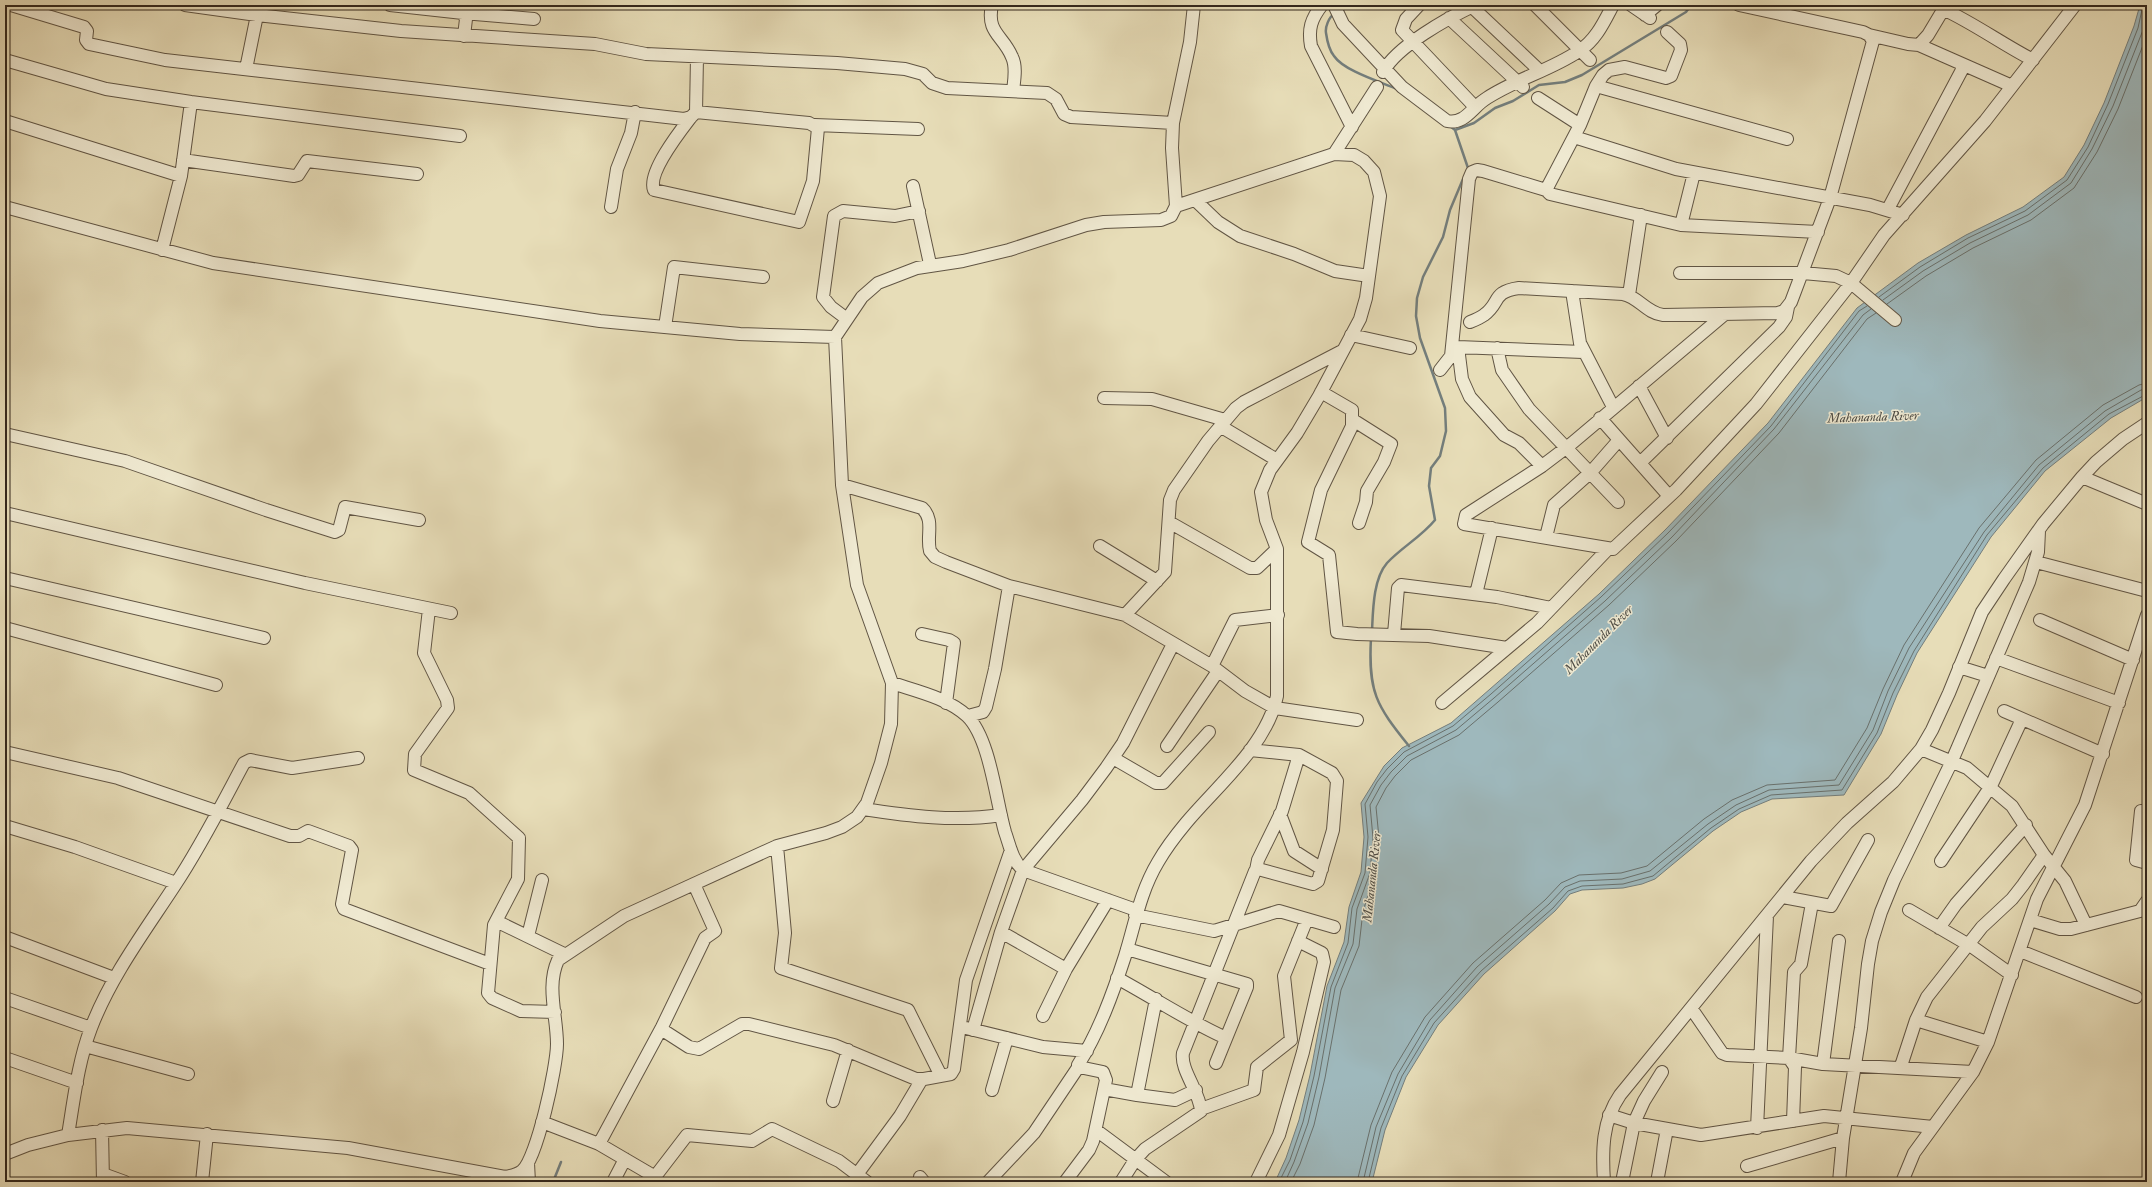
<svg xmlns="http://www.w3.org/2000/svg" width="2152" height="1187" font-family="'IM FELL Double Pica',serif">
  <rect width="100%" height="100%" fill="#e7ddb8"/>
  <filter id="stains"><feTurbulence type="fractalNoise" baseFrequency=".005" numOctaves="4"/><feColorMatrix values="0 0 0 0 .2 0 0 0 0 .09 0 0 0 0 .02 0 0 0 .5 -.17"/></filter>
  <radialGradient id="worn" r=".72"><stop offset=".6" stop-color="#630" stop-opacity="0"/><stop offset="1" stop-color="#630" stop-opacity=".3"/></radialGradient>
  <path fill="#9eb8bc" stroke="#747e7c" d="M 2140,5 L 2147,5 L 2147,397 L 2111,418 L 2045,471 L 1991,537 L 1917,653 L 1897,695 L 1881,734 L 1844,795 L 1772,799 L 1741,812 L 1713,831 L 1655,879 L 1642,884 L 1623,888 L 1582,890 L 1570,894 L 1555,911 L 1484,974 L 1438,1025 L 1406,1077 L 1385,1130 L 1372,1182 L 1275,1182 L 1286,1158 L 1299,1120 L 1310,1075 L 1327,986 L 1344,942 L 1349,907 L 1361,872 L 1364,837 L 1361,803 L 1384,766 L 1402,748 L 1451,723 L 1599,594 L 1665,530 L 1768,423 L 1857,308 L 1918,263 L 1966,235 L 2023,207 L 2064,177 L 2084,145 L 2104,103 L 2134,26 Z"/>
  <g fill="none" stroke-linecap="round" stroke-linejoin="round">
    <path stroke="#69706c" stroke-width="1" d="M 1879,297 L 1920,267 L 1968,238 L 2025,211 L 2067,180 L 2088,147 L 2108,104 L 2138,28 L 2143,5
      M 1883,300 L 1923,271 L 1970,243 L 2028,215 L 2071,183 L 2092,149 L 2113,106 L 2143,30 L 2147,13
      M 1887,304 L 1926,276 L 1973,248 L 2031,220 L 2074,188 L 2097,152 L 2118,109 L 2147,35
      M 1279,1182 L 1290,1160 L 1303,1122 L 1314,1076 L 1331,987 L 1348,943 L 1352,908 L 1365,873 L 1368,837 L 1365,804 L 1377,782 L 1387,769 L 1404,752 L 1453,726 L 1491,694 L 1601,597 L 1668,533 L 1771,426 L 1859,311 L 1867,306
      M 1285,1182 L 1294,1162 L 1308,1123 L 1319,1077 L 1335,988 L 1353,944 L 1357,909 L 1370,873 L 1373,838 L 1370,805 L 1381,785 L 1391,772 L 1407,756 L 1456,730 L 1494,698 L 1605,601 L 1672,537 L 1774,429 L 1863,315 L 1871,309
      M 1291,1182 L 1300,1164 L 1314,1125 L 1325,1078 L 1341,990 L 1359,946 L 1363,911 L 1375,874 L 1379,838 L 1376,807 L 1386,788 L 1395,776 L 1411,760 L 1459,735 L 1498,702 L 1609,605 L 1676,541 L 1779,433 L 1867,319 L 1876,313
      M 1357,1182 L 1371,1125 L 1392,1072 L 1425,1017 L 1473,963 L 1545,900 L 1561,883 L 1579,875 L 1621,873 L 1647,866 L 1704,819 L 1732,800 L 1767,785 L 1835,780 L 1867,728 L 1883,689 L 1904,645 L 1979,528 L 2036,460 L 2103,405 L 2139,385 L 2147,383
      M 1363,1182 L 1376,1127 L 1398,1074 L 1430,1020 L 1477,967 L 1549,904 L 1565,887 L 1580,881 L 1622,879 L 1650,871 L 1708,824 L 1736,805 L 1769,790 L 1839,785 L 1873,730 L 1888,691 L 1909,648 L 1984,532 L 2039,465 L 2105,411 L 2141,390 L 2147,389
      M 1368,1182 L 1381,1128 L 1402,1076 L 1434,1023 L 1481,971 L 1553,908 L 1568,891 L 1582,886 L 1623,884 L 1653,876 L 1711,828 L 1739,809 L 1771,795 L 1842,790 L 1877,733 L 1893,693 L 1914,651 L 1987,535 L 2043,468 L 2109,414 L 2147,394"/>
    <path stroke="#747e7c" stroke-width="2.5" d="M 1340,10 L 1359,5
      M 1334,14 C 1329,17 1325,27 1326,33 C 1327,40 1329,50 1334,56 C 1344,71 1381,82 1397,89
      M 1450,126 L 1455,130 L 1468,168 L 1467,171
      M 1455,130 L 1474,123 L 1495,108 L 1513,101 L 1539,85 L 1565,82 L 1582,75 L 1686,12 L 1691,5
      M 1372,631 C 1373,611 1373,579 1387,563 C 1402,547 1421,537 1435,520 L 1429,486 L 1431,468 L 1440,456 L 1446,431 L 1445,408 L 1420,338 L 1416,316 L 1417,298 L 1423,277 L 1443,237 L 1450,210 L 1463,179
      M 1371,638 C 1368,692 1376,705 1409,746
      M 553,1182 L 561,1162"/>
    <defs>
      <path id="minor" d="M 11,5 L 84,27 L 87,31 L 86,40 L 89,44 L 165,60 L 684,119 L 691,117 L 696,112 L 697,57
        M 185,5 L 257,15 L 401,31 L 595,44 L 646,54 L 837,63 L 905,69 L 923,74 L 932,83 L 947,88 L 1047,93 L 1056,99 L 1064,114 L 1071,117 L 1173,123
        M 390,5 L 463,13 L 466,19 L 464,36
        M 992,5 C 986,33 1003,35 1012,57 C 1017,67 1014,81 1013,91
        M 1322,5 C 1311,19 1308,29 1311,46 L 1352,127
        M 1334,5 L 1343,24 L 1402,87 L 1447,121 C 1465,125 1473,106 1487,98 C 1516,79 1551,70 1579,51 C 1596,40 1604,22 1613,5
        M 1419,5 L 1406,19 L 1402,30 L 1475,107
        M 1470,5 L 1540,71
        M 1535,5 L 1590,60
        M 1631,5 L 1650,18
        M 1943,9 C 1975,24 2002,44 2033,60
        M 463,13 L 534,19
        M 1645,15 L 1657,5
        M 1449,18 L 1523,87
        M 1667,32 L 1680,44 L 1681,50 L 1671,76 L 1666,78 L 1625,67 L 1609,70 L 1603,75 L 1596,86 L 1580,125 L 1546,190 L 1550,194 L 1681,225 L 1818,232
        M 1869,35 L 1908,44 L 1919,45 L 1928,35 L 1946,5
        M 1919,45 L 2012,86
        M 5,60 L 106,89 L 191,102 L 460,136
        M 246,69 L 257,15
        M 1383,72 C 1397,46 1448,18 1475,5
        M 1596,86 L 1787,139
        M 1538,98 L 1580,125
        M 691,117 C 681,130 647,173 654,190 L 799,222 L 813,181 L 818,128 L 809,123 L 696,112
        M 5,121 L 181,176
        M 815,125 L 918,129
        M 1574,137 L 1676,169 L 1870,205 L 1903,215
        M 1334,154 L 1377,87
        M 183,160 L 294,176 L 298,175 L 307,161 L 417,174
        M 913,186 L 930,264
        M 1195,200 L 1218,222 L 1240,236 L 1294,254 L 1335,271 L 1369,276
        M 5,207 L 213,263 L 600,321 L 740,334 L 835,337 L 862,297 L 878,283 L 917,268 L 963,261 L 1009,250 L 1086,225 L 1104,222 L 1161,220 L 1171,216 L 1176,206 L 1172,148 L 1173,123 L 1190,42 L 1194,5
        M 611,207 L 617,169 L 631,133 L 635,112
        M 1888,209 L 1964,66
        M 1681,225 L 1694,173
        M 162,250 L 181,176 L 191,102
        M 1680,273 L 1803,273 L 1836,276 L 1851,283 L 1895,320
        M 1572,291 L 1580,343 L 1613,407
        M 1629,295 L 1641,215
        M 1725,314 L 1571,444 L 1542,466 L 1466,515 L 1464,524 L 1613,549 L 1676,490 L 1756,404 L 1851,283 L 1884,235 L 1985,121 L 2075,5
        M 847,319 L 831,307 L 823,297 L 834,216 L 843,211 L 895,216 L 919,211
        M 1470,322 C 1475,320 1480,318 1484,315 C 1501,303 1491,292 1519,288 L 1623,294 C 1639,297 1646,313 1663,315 L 1778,313 L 1784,311 L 1791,302 L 1830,198 L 1873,41 L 1869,35 L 1863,32 L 1739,5
        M 665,327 L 674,267 L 763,277
        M 1351,335 L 1410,348
        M 1458,347 L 1462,379 L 1470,397 L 1504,435 L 1519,443 L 1542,466
        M 1497,348 L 1502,370 L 1529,409 L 1618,502
        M 1451,356 L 1469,179 L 1472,172 L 1477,170 L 1483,171 L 1546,190
        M 1440,370 L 1458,347 L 1583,352
        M 1639,386 L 1667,438
        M 1321,392 L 1352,410 L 1352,426 L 1321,490 L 1308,542 L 1329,555 L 1337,632 L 1357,634 L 1429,636 L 1507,648
        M 1104,398 L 1152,399 L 1225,420
        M 1600,418 L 1669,496
        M 1353,420 L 1391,444 L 1384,462 L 1367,491 L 1366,502 L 1359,523
        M 1220,426 L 1277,460
        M 5,434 L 125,461 L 266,510 L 335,532 L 339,530 L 345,507 L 419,520
        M 1640,463 L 1779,327 L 1786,317 L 1788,307
        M 2082,477 L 2147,504
        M 842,485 L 922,508 C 935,520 926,536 930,551 L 935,557 L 946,562 L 1009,586 L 1125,615 L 1212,666 L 1245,691 L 1275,708 L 1357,720
        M 5,513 L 305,583 L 451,613
        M 1169,522 L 1250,568 L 1257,568 L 1277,549
        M 1546,537 L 1554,505 L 1591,472 L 1619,440
        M 1100,546 L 1157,581
        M 2036,562 L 2147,591
        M 5,578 L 264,638
        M 1476,594 L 1492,528
        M 429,609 L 424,653 L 447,700 L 448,708 L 415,754 L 414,770 L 469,793 L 519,838 L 518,879 L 494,925 L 488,993 L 492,998 L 521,1011 L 555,1012
        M 1125,615 L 1165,572 L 1170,500 L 1174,490 L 1208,441 L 1236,408 L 1244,402 L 1342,351
        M 2040,620 L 2133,660
        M 5,628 L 216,685
        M 922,634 L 949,640 L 954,643 L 946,703
        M 1394,634 L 1398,588 L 1401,585 L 1497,597 L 1551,608
        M 1996,658 L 2119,703
        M 1212,666 L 1235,620 L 1278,615
        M 1959,667 L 1988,676
        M 892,683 C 916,691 948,698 967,716 C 990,738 996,801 1005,832 C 1010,846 1012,860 1023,870 L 1136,910
        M 1442,703 L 1537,623 L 1608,549
        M 2004,711 L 2103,754
        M 968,716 L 983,712 L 986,707 L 995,669 L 1009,586
        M 1167,746 L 1218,671
        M 1921,749 L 1967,768 L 2012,806 L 2044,855 L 2065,881 L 2086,925
        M 5,752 L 118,778 L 290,836 L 299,836 L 308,831 L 349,846 L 352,850 L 342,904 L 344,909 L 490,964
        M 1113,758 L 1156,783 L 1163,783 L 1209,732
        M 863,809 C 909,816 955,822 1001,815
        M 2141,811 L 2136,860 L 2147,863
        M 1280,814 L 1294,851 L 1322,869
        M 5,826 L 75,847 L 176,883
        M 777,846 L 785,933 L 781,968 L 908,1010 L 941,1076
        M 1941,861 L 1991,786 L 2022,719
        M 1256,870 L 1258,860 L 1282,811 L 1299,755
        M 1783,897 L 1831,906 L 1868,840
        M 1909,910 L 1974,948 L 2012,975
        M 1135,915 L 1214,931 L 1279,911 L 1334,927
        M 2030,920 L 2060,929 L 2071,929 L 2140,911 L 2147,901
        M 496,921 L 564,954
        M 1939,928 L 1956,904 L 2026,825
        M 1001,932 L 1066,969
        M 528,936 L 542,880
        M 5,937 L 114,978
        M 1127,949 L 1247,984 L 1247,987 L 1216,1063
        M 2020,951 L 2136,997
        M 1117,978 C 1154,998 1188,1021 1226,1038
        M 5,998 L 91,1028
        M 1156,999 L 1137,1095 L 1175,1100 L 1196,1090
        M 1691,1008 L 1722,1053 L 1727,1055 L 1789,1058 L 1823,1064 L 1973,1072
        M 1043,1016 L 1066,969 L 1108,900
        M 1916,1020 L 1988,1042
        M 966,1028 L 1043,1047 L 1087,1051
        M 661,1029 L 689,1047 L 699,1049 L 742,1024 L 749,1024 L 834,1045 L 916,1079 L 924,1079 L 951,1074 L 954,1069 L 966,980 L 1011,850
        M 973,1030 L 1001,932 L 1023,870 L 1082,800 L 1106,768 L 1123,743 L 1173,644
        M 85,1046 L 188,1074
        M 5,1058 L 77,1083
        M 1823,1064 L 1839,941
        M 1901,1066 L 1916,1020 L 1927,997 L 1982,927 L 2012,899 L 2023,885 L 2044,855
        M 1104,1089 L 1137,1095
        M 992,1090 L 1007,1038
        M 833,1101 L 848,1050
        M 1201,1109 L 1254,1090 L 1257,1067 L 1291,1040 L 1284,976 L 1307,919
        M 1609,1115 L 1634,1123 L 1701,1135 L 1824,1116 L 1933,1127
        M 1793,1121 L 1795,1067 L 1789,1058 L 1794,972 L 1801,964 L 1812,903
        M 542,1122 L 599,1144 L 652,1175 L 654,1182
        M 1757,1128 L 1767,916
        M 102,1130 L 103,1182
        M 1096,1130 L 1166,1182
        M 68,1135 C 74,1099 78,1062 91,1028 C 111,976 145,931 175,885 C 201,846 222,804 244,763 L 250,760 L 292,768 L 358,758
        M 599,1144 L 662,1027 L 705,938 L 715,931 L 694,884
        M 5,1154 L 28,1145 L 68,1135 L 127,1128 L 348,1148 L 505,1177 C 511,1176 517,1175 522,1171 C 537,1159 557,1066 557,1044 C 557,1016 546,986 558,960 L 624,916 L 777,846 L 826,833 L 842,827 L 857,817 L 867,803 L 881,763 L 891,724 L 892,683 L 857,585 L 842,485 L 835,337
        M 528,1163 L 529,1182
        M 1747,1166 L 1843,1138
        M 858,1173 L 900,1116 L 922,1079
        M 103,1174 L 125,1182
        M 920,1177 L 924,1182
        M 654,1178 L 687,1135 L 752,1141 L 772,1129 L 839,1161 L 867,1182
        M 202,1182 L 207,1134
        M 613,1182 L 625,1159
        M 988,1182 L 1034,1133 L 1079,1066
        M 1065,1182 L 1089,1150 L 1093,1141 L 1106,1080 L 1103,1072 L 1079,1067 L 1078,1065 C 1099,1032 1113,993 1125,956 C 1135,924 1140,892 1158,862 C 1166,848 1176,835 1186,823 C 1217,786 1267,745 1277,696 L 1277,549 L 1266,520 L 1261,492 L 1270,470 L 1297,433 L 1319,396 L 1360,319 L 1366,298 L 1380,196 L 1374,172 L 1364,161 L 1354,155 L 1334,154 L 1176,206
        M 1121,1182 L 1135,1160 L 1145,1149 L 1201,1111 C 1200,1092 1180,1070 1183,1053 L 1255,871 L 1258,869 L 1313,884 L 1318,881 L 1333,830 L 1337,781 L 1332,773 L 1299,755 L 1250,750
        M 1256,1182 L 1279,1135 L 1303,1052 L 1324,962 L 1322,953 L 1298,941
        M 1604,1182 C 1602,1151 1602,1121 1620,1095 L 1811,861 L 1847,823 L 1893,782 L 1921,749 L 1932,730 L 1949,693 L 1982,612 L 2004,579 L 2043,524 L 2082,477 L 2096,462 L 2123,439 L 2147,423
        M 1622,1182 L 1634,1123 L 1644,1101 L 1662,1072
        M 1657,1182 L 1667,1129
        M 1839,1182 L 1843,1138 L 1861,1028 L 1868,964 L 1872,941 L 1881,912 L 1894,880 L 1951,763 L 2029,582 L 2038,552 L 2039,531
        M 1902,1182 L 1914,1153 L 1973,1072 L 1988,1042 L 2037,899 L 2085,805 L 2147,615"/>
    </defs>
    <use href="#minor" stroke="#615544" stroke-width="14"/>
    <use href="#minor" stroke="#efe9d1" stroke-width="12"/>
  </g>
  <g text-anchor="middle" stroke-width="3" stroke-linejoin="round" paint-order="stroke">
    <g font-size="13" font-style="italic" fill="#4e4c45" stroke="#efe9d1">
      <text transform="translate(1873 416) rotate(-2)" y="5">Mahananda River</text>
      <text transform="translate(1598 639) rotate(-45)" y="5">Mahananda River</text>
      <text transform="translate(1371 877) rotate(-84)" y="5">Mahananda River</text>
    </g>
  </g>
  <rect width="2152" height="1187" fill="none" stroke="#e7ddb8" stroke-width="20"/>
  <rect x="6" y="6" width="2140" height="1175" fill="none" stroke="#34281d" stroke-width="2"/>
  <rect x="10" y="10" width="2132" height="1167" fill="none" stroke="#34281d"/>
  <rect width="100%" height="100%" filter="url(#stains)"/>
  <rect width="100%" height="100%" fill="url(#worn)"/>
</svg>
